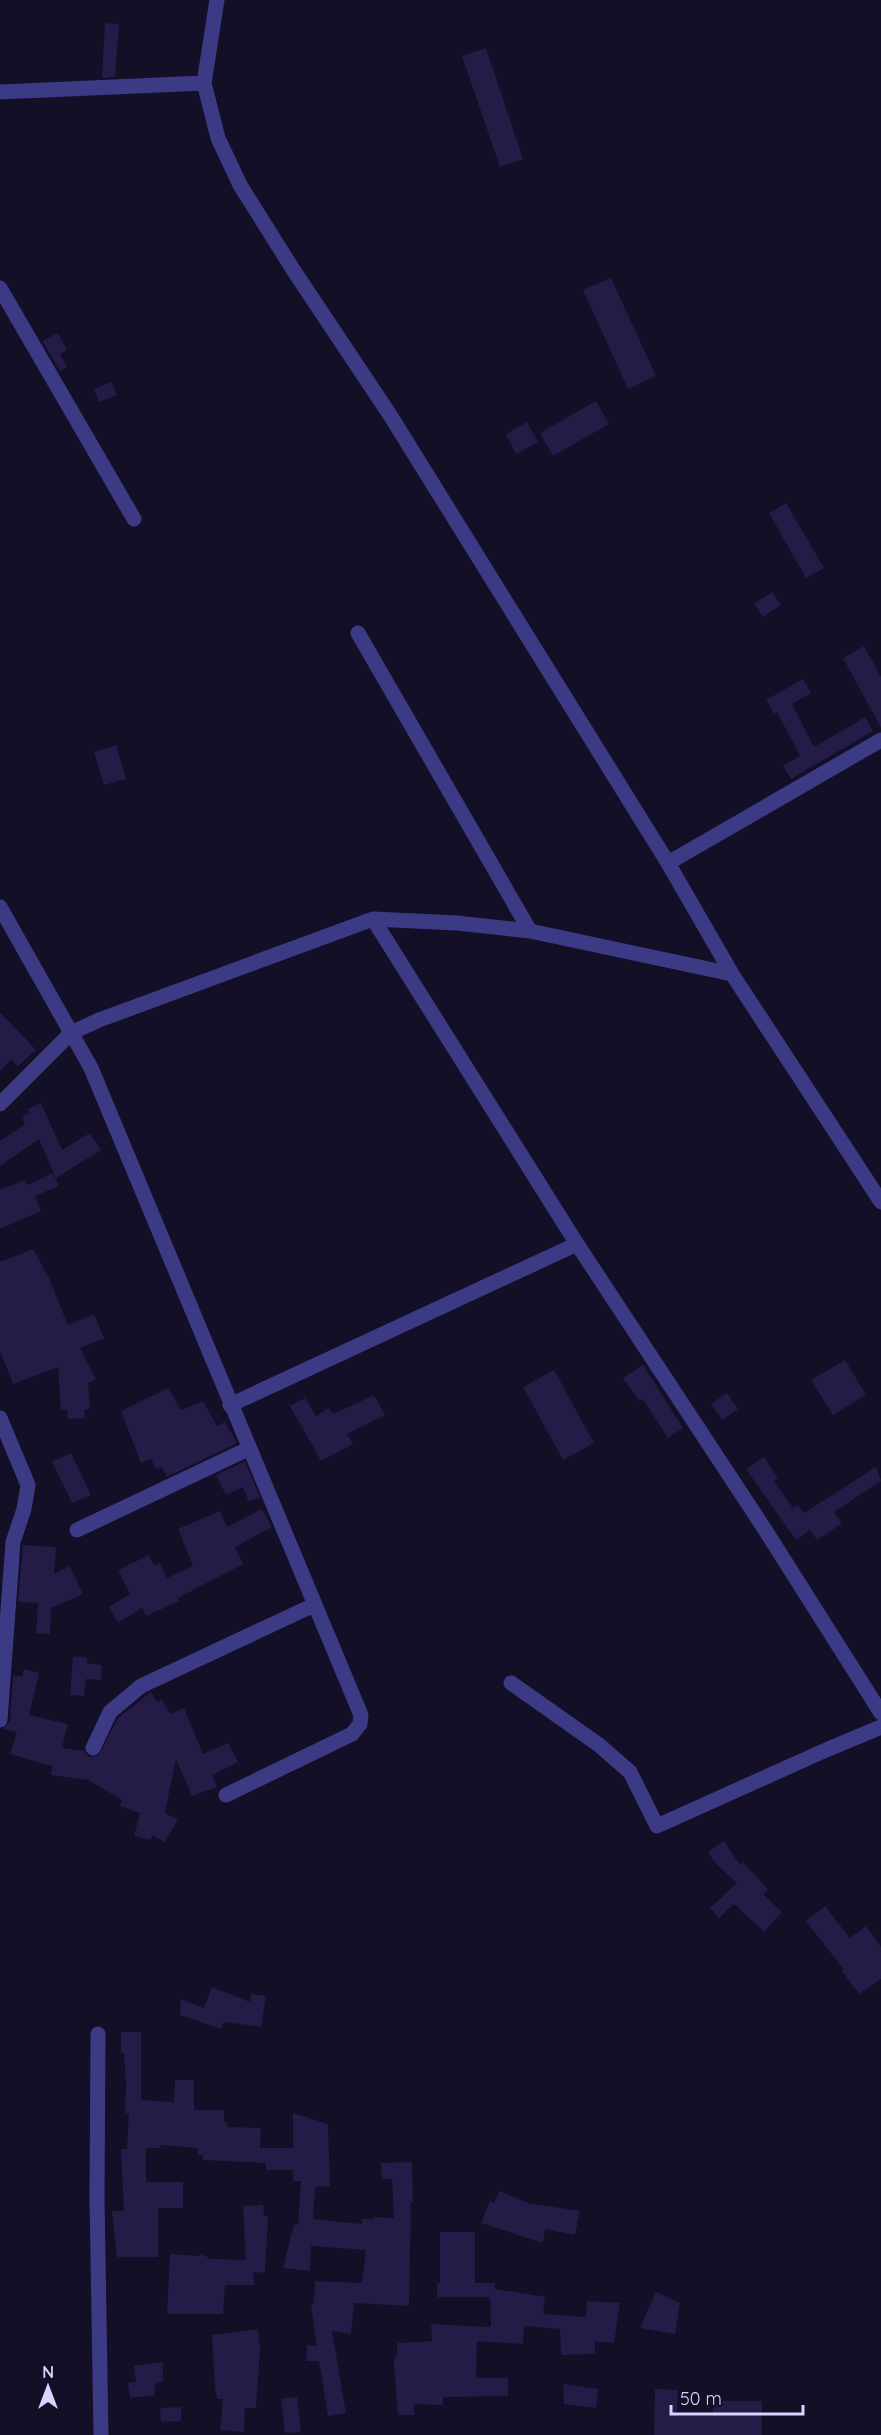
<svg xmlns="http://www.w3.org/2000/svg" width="881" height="2435" font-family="Quicksand,sans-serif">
  <rect width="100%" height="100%" fill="#130f26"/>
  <path fill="#241b47" d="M 105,23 L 119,24 L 115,77 L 102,78 Z
    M 486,48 L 523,159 L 500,167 L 462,56 Z
    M 611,278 L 656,376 L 628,389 L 583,290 Z
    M 58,333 L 67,350 L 60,354 L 67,367 L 60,371 L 42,341 Z
    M 111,382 L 117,395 L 99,402 L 94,389 Z
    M 596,401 L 609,424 L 553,456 L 540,433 Z
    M 527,422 L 538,442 L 516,454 L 506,434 Z
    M 786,503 L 824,568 L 806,578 L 769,513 Z
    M 772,592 L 781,605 L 763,617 L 754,604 Z
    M 864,646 L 881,677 L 881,728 L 843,658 Z
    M 803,679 L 811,693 L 792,704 L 814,747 L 865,717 L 873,731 L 791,779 L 783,766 L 800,756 L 777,712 L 774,714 L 766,700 Z
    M 116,745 L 126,779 L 104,785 L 94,752 Z
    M 0,1012 L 36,1050 L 18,1066 L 11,1059 L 0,1072 Z
    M 41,1103 L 62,1150 L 90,1133 L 101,1150 L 56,1178 L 39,1139 L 0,1166 L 0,1141 L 25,1124 L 22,1116 L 30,1113 L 28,1109 Z
    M 53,1173 L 59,1186 L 35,1196 L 41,1211 L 0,1229 L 0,1190 L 25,1180 L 27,1185 Z
    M 33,1249 L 49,1278 L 68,1325 L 94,1314 L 104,1338 L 80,1348 L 96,1379 L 88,1383 L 90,1409 L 84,1409 L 85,1418 L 68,1419 L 67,1410 L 61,1410 L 58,1367 L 13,1384 L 0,1351 L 0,1262 Z
    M 845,1360 L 866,1395 L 833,1415 L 811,1380 Z
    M 643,1365 L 683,1428 L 668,1438 L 643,1399 L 639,1401 L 623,1378 Z
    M 554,1370 L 594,1443 L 563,1460 L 523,1387 Z
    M 168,1388 L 181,1410 L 203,1401 L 217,1426 L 225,1422 L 237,1443 L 167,1477 L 162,1467 L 156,1469 L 151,1459 L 141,1463 L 121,1411 Z
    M 727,1393 L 738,1409 L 722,1420 L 711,1404 Z
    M 374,1395 L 385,1415 L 347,1434 L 353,1444 L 321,1461 L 290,1406 L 305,1398 L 316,1416 L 329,1408 L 333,1414 Z
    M 71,1453 L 91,1495 L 72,1503 L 52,1462 Z
    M 764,1457 L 778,1478 L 774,1481 L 793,1508 L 798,1505 L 804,1513 L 876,1467 L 881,1481 L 834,1512 L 842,1523 L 828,1533 L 817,1540 L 810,1530 L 796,1540 L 746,1469 Z
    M 245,1461 L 260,1497 L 249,1502 L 243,1487 L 226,1495 L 216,1475 Z
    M 262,1509 L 272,1527 L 235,1547 L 243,1564 L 178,1598 L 179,1601 L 146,1616 L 142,1608 L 118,1623 L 109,1607 L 130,1594 L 118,1570 L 149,1555 L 154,1566 L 160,1563 L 167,1578 L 193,1566 L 178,1529 L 220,1511 L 227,1527 Z
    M 23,1545 L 56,1547 L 54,1574 L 70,1566 L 83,1594 L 51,1608 L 50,1634 L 36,1633 L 38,1603 L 18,1602 Z
    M 73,1656 L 87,1658 L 87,1663 L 102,1665 L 101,1680 L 86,1679 L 84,1696 L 70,1695 Z
    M 24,1669 L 39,1673 L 29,1715 L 68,1724 L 62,1748 L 84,1751 L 89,1757 L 98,1756 L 118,1718 L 151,1692 L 157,1702 L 162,1700 L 170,1714 L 184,1708 L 203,1754 L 228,1743 L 238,1762 L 212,1775 L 217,1787 L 192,1796 L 176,1759 L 165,1813 L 178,1820 L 165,1842 L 152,1835 L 151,1840 L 134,1836 L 140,1813 L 120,1806 L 122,1800 L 88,1780 L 51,1775 L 52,1766 L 10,1754 L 17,1732 L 3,1729 L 10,1721 L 13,1675 L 22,1677 Z
    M 724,1841 L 740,1865 L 743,1862 L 768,1889 L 763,1894 L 782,1912 L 764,1932 L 734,1904 L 719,1918 L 710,1908 L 737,1883 L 716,1864 L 708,1852 Z
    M 825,1906 L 850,1938 L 866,1926 L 881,1947 L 881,1979 L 859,1994 L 842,1971 L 844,1970 L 806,1921 Z
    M 212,1987 L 250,2002 L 251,1994 L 266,1996 L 261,2027 L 224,2022 L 221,2029 L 180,2015 L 181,1999 L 204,2008 Z
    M 121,2032 L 141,2032 L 141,2100 L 174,2102 L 175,2080 L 194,2080 L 194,2110 L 224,2110 L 224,2122 L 227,2122 L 227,2127 L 261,2128 L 260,2148 L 293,2148 L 293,2113 L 328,2124 L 330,2186 L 315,2187 L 313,2219 L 362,2224 L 362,2219 L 374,2219 L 374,2217 L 394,2218 L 392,2179 L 382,2179 L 381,2163 L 412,2162 L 413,2202 L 411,2202 L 409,2306 L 354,2303 L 351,2334 L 332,2331 L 346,2413 L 328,2416 L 319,2361 L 306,2361 L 307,2345 L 317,2346 L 311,2304 L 314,2303 L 315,2281 L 362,2283 L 366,2250 L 311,2246 L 310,2271 L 283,2268 L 294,2224 L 298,2225 L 301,2181 L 293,2181 L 293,2170 L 266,2170 L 266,2163 L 203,2160 L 203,2155 L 197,2155 L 198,2148 L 160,2145 L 160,2148 L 146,2148 L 146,2182 L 183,2182 L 183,2208 L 158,2208 L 158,2257 L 117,2257 L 112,2211 L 124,2211 L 121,2149 L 127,2149 L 129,2113 L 125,2113 L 126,2084 L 124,2053 L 121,2053 Z
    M 499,2191 L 528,2203 L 580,2211 L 575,2235 L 545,2229 L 543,2243 L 481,2223 L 490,2201 L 494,2203 Z
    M 263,2205 L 264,2216 L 268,2216 L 265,2272 L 253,2273 L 254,2285 L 225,2285 L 223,2314 L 167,2314 L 170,2254 L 200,2256 L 201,2253 L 210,2259 L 246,2260 L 243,2206 Z
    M 440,2232 L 475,2232 L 475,2283 L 495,2283 L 495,2289 L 545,2297 L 543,2314 L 586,2317 L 587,2301 L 620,2303 L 614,2343 L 595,2341 L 595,2354 L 561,2355 L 560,2329 L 524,2326 L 523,2344 L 477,2341 L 476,2378 L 508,2378 L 508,2396 L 443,2397 L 443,2405 L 414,2404 L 414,2415 L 398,2415 L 394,2364 L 394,2357 L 397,2357 L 397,2343 L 432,2341 L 431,2324 L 491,2327 L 490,2297 L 437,2297 L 437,2283 L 440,2283 Z
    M 656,2292 L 680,2303 L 675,2334 L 640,2328 Z
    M 258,2329 L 260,2348 L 256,2408 L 245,2408 L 244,2432 L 220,2430 L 223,2399 L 217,2399 L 215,2388 L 212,2335 Z
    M 163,2362 L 163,2381 L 154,2385 L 155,2395 L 130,2398 L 128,2383 L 136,2382 L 134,2366 Z
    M 563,2384 L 598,2389 L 596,2408 L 564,2404 Z
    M 655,2389 L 678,2390 L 677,2416 L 713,2416 L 713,2401 L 762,2401 L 762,2435 L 654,2435 Z
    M 297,2397 L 301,2432 L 285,2433 L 281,2399 Z
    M 181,2407 L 181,2421 L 161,2422 L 160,2408 Z"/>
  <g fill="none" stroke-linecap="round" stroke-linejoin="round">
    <path stroke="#3d3a85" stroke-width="15" d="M 217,0 L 204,83 L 218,138 L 240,185 L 294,271 L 390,415 L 668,863 L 732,974 L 881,1202
      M 0,92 L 204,83
      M 0,288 L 134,519
      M 358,633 L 530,931
      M 668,863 L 881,740
      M 0,907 L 91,1068 L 361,1715 L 360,1724 L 352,1734 L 226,1795
      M 373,919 L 577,1244 L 762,1525 L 881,1713
      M 0,1104 L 71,1033 L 99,1020 L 373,919 L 457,923 L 530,931 L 732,974
      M 230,1405 L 577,1244
      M 0,1418 L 28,1485 L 24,1509 L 13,1542 L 0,1720
      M 77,1530 L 248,1449
      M 511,1683 L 599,1745 L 630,1772 L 657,1826 L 826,1750 L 881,1727
      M 93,1748 L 110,1712 L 141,1686 L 314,1605
      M 98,2034 L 97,2198 L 101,2435"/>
  </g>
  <g transform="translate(48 2387)" stroke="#130f26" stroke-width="4.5" paint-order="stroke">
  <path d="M0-4.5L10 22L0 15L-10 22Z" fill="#d9d4ff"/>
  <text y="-9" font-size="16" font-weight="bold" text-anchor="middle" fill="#d9d4ff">N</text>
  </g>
  <path d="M671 2405v9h132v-9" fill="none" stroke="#d9d4ff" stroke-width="3"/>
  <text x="680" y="2405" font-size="18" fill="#d9d4ff" stroke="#130f26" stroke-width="4.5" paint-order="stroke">50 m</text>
</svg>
